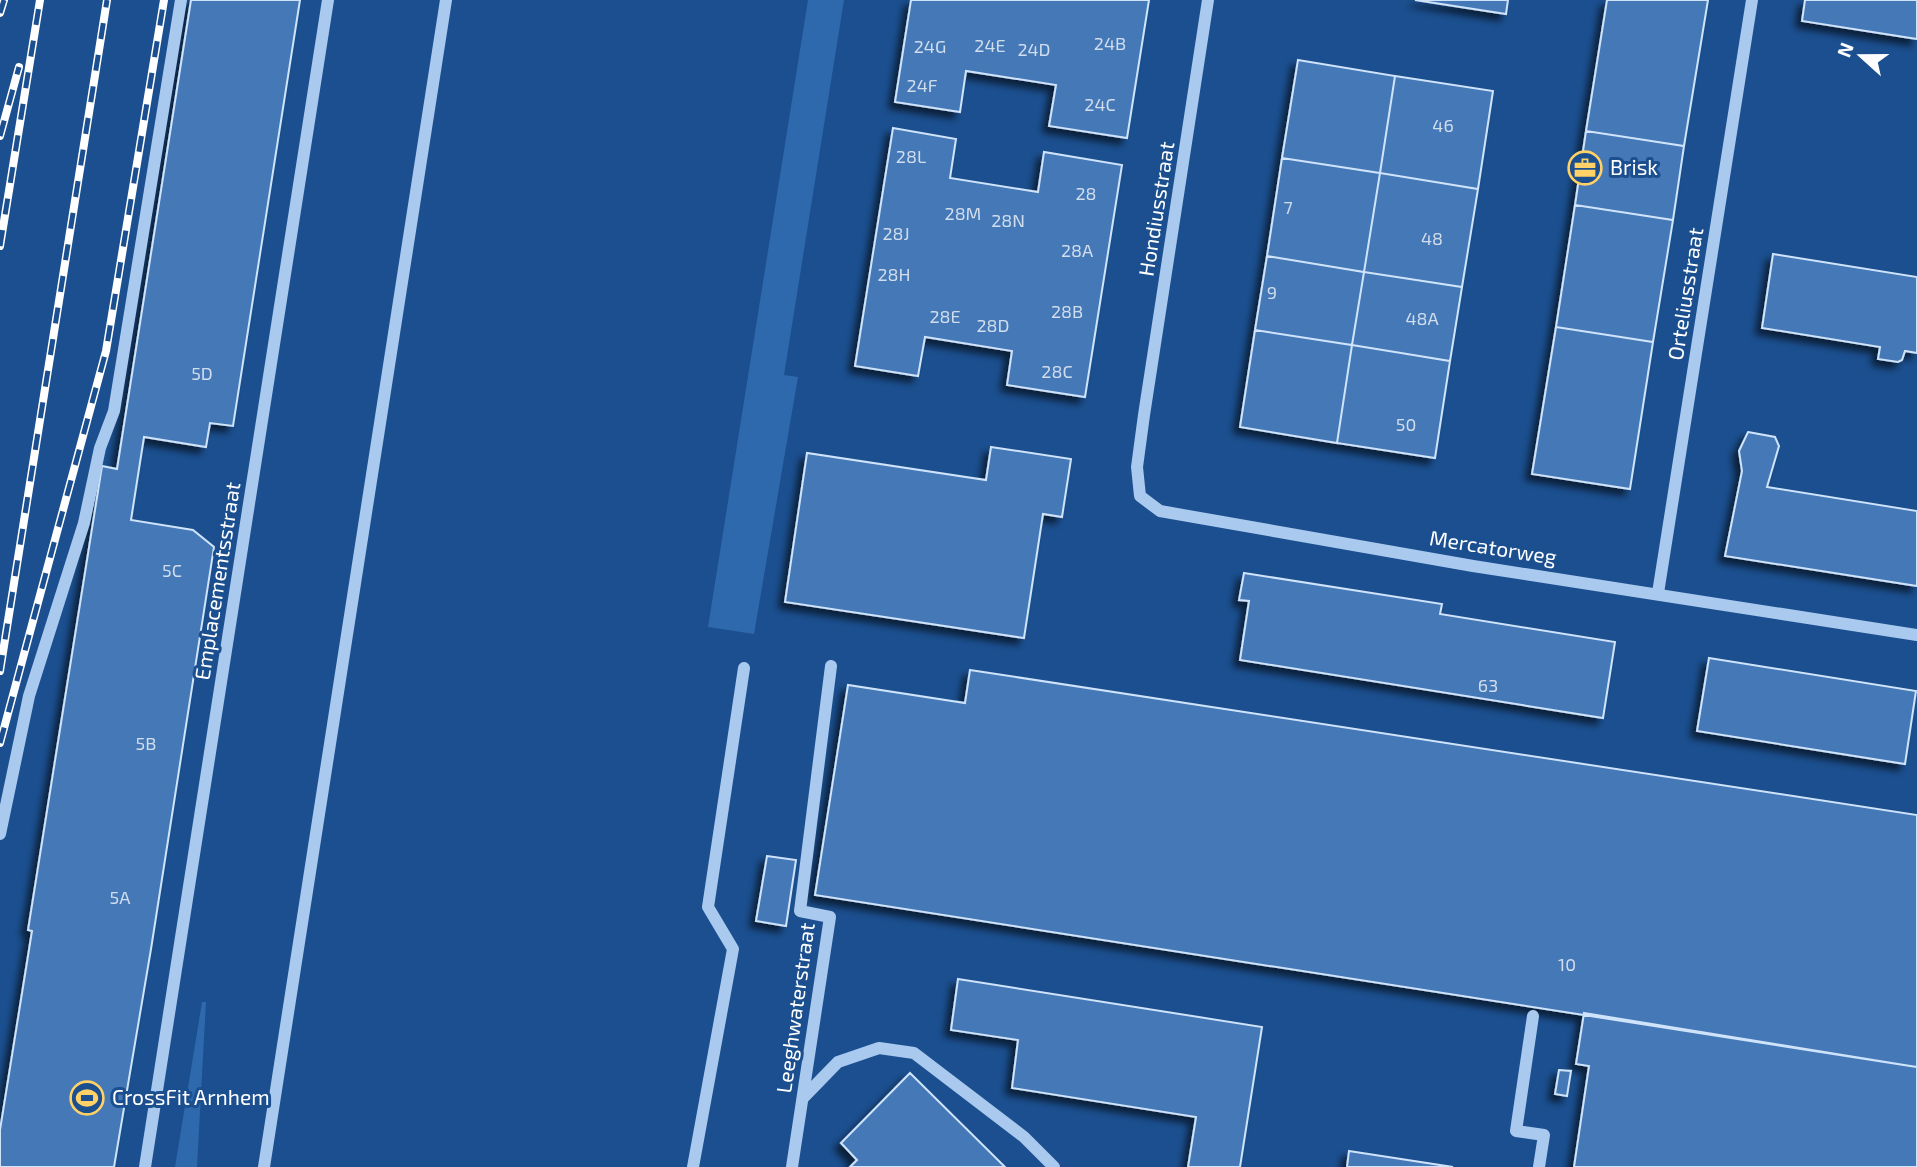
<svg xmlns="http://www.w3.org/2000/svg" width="1917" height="1167" font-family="'Exo 2',sans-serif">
  <defs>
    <filter id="shadow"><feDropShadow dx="-6" dy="6" stdDeviation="3.5" flood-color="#0009"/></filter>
  </defs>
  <rect width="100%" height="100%" fill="#1b4f8f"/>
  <path fill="#2e69ad" d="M 808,0 L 844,0 L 784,375 L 798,377 L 754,634 L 708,627 Z
    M 202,1002 L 206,1002 L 197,1167 L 175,1167 Z"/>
  <path fill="#4478b7" stroke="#cfe3fa" stroke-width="2" filter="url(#shadow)" d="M 191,0 L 300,0 L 233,426 L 210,423 L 206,447 L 144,437 L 131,520 L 193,530 L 214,547 L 151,949 L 114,1167 L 0,1167 L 0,1130 L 32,931 L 28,930 L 102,466 L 117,469 Z
    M 911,0 L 1149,0 L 1127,138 L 1049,126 L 1056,85 L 966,71 L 960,112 L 895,102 Z
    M 1415,0 L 1508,0 L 1506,14 Z
    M 1607,0 L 1708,0 L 1684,146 L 1586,131 Z
    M 1805,0 L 1917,0 L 1917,39 L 1802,21 Z
    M 1298,60 L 1395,76 L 1380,173 L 1282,158 Z
    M 1395,76 L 1493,91 L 1478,189 L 1380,173 Z
    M 893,128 L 956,139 L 950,178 L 1038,192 L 1044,152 L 1122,165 L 1085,397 L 1007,385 L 1012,351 L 925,337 L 918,376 L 855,366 Z
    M 1586,131 L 1684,146 L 1673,220 L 1575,205 Z
    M 1282,158 L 1380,173 L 1364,272 L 1267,256 Z
    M 1380,173 L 1478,189 L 1462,287 L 1364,272 Z
    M 1575,205 L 1673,220 L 1653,342 L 1556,327 Z
    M 1773,254 L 1917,277 L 1917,353 L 1905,351 L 1902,360 L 1898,362 L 1878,359 L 1880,347 L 1762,328 Z
    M 1267,256 L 1364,272 L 1352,345 L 1255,330 Z
    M 1364,272 L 1462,287 L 1450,361 L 1352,345 Z
    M 1556,327 L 1653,342 L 1630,489 L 1532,474 Z
    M 1255,330 L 1352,345 L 1337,443 L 1240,427 Z
    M 1352,345 L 1450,361 L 1435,458 L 1337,443 Z
    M 1748,432 L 1775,437 L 1779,446 L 1767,487 L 1917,511 L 1917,586 L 1725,556 L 1742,471 L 1739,451 Z
    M 991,447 L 1071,459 L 1062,517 L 1043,514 L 1024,638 L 785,602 L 807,453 L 986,480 Z
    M 1244,573 L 1442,604 L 1440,614 L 1615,642 L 1603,718 L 1240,660 L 1249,601 L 1239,600 Z
    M 1709,658 L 1916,691 L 1905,764 L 1697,731 Z
    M 970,670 L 1917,815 L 1917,1067 L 815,895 L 848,685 L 965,703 Z
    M 767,856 L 796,860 L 786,926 L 756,921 Z
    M 958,979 L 1262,1027 L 1240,1167 L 1188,1167 L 1196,1117 L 1012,1088 L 1018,1040 L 951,1030 Z
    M 1584,1013 L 1917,1067 L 1917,1167 L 1574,1167 L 1589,1066 L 1576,1064 Z
    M 1559,1070 L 1571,1071 L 1567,1096 L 1555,1094 Z
    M 910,1073 L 1005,1167 L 850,1167 L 857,1160 L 841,1143 Z
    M 1349,1151 L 1453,1167 L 1347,1167 Z"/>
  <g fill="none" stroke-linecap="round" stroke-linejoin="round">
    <path stroke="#a9c9ee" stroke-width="12" d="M 1208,0 L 1144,415 L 1137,467 L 1140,496 L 1160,511 L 1473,566 L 1917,635
      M 1658,593 L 1752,0
      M 0,834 L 29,696 L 84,523 L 100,448 L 114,411 L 181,0
      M 1533,1016 L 1516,1131 L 1544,1135 L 1539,1167
      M 803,1098 L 838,1062 L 879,1048 L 914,1053 L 1024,1137 L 1054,1167
      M 145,1167 L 328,0
      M 264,1167 L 446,0
      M 693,1167 L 733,949 L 708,907 L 744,668
      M 792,1167 L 830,917 L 800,911 L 831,666"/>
    <defs>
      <path id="rail" d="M 0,13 L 4,0
        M 0,136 L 19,67
        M 0,246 L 40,0
        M 0,671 L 107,0
        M 0,743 L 106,351 L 164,0"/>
    </defs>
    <use href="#rail" stroke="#fff" stroke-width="8"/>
    <use href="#rail" stroke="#1b4f8f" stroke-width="5" stroke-dasharray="16" stroke-linecap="butt"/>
  </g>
  <defs>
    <symbol id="office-ring" viewBox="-11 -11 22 22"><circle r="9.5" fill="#1b4f8f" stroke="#ffd166" stroke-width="1.5"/><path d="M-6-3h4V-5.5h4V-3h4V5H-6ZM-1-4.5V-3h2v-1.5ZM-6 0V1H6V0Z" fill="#ffd166"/></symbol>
    <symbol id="stadium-ring" viewBox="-11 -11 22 22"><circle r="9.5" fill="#1b4f8f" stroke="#ffd166" stroke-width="1.5"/><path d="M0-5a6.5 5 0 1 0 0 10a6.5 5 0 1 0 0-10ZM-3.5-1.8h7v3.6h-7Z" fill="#ffd166"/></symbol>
  </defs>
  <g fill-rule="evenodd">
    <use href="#office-ring" x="1566" y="149" width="38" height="38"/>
    <use href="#stadium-ring" x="68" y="1079" width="38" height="38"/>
  </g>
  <g text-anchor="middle" stroke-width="6" stroke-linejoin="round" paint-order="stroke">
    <g font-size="18" fill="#d0dded">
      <text x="1110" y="50">24B</text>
      <text x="990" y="52">24E</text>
      <text x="930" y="53">24G</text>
      <text x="1034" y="56">24D</text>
      <text x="922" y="92">24F</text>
      <text x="1100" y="111">24C</text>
      <text x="1443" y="132">46</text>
      <text x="911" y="163">28L</text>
      <text x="1086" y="200">28</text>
      <text x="1288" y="214">7</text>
      <text x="963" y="220">28M</text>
      <text x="1008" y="227">28N</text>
      <text x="896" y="240">28J</text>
      <text x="1432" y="245">48</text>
      <text x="1077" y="257">28A</text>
      <text x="894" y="281">28H</text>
      <text x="1272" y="299">9</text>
      <text x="1067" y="318">28B</text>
      <text x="945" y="323">28E</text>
      <text x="1422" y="325">48A</text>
      <text x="993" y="332">28D</text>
      <text x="1057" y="378">28C</text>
      <text x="202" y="380">5D</text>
      <text x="1406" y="431">50</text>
      <text x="172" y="577">5C</text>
      <text x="1488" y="692">63</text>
      <text x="146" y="750">5B</text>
      <text x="120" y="904">5A</text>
      <text x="1567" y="971">10</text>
    </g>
    <g font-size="21" fill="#fff" stroke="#1b4f8f" text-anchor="start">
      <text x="1610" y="175">Brisk</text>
      <text x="112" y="1105">CrossFit Arnhem</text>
    </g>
    <g font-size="21" fill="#fff" stroke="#1b4f8f">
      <text transform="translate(1157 209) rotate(-81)" y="7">Hondiusstraat</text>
      <text transform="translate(1686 294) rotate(-81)" y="7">Orteliusstraat</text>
      <text transform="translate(1493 548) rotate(9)" y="7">Mercatorweg</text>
      <text transform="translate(218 581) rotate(-81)" y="7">Emplacementsstraat</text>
      <text transform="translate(796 1008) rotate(-82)" y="7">Leeghwaterstraat</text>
    </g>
  </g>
  <g transform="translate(1861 56) rotate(291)" stroke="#1b4f8f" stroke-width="5" paint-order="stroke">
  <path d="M0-5L12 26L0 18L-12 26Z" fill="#ffffff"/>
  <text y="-10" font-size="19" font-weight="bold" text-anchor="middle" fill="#ffffff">N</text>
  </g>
</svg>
